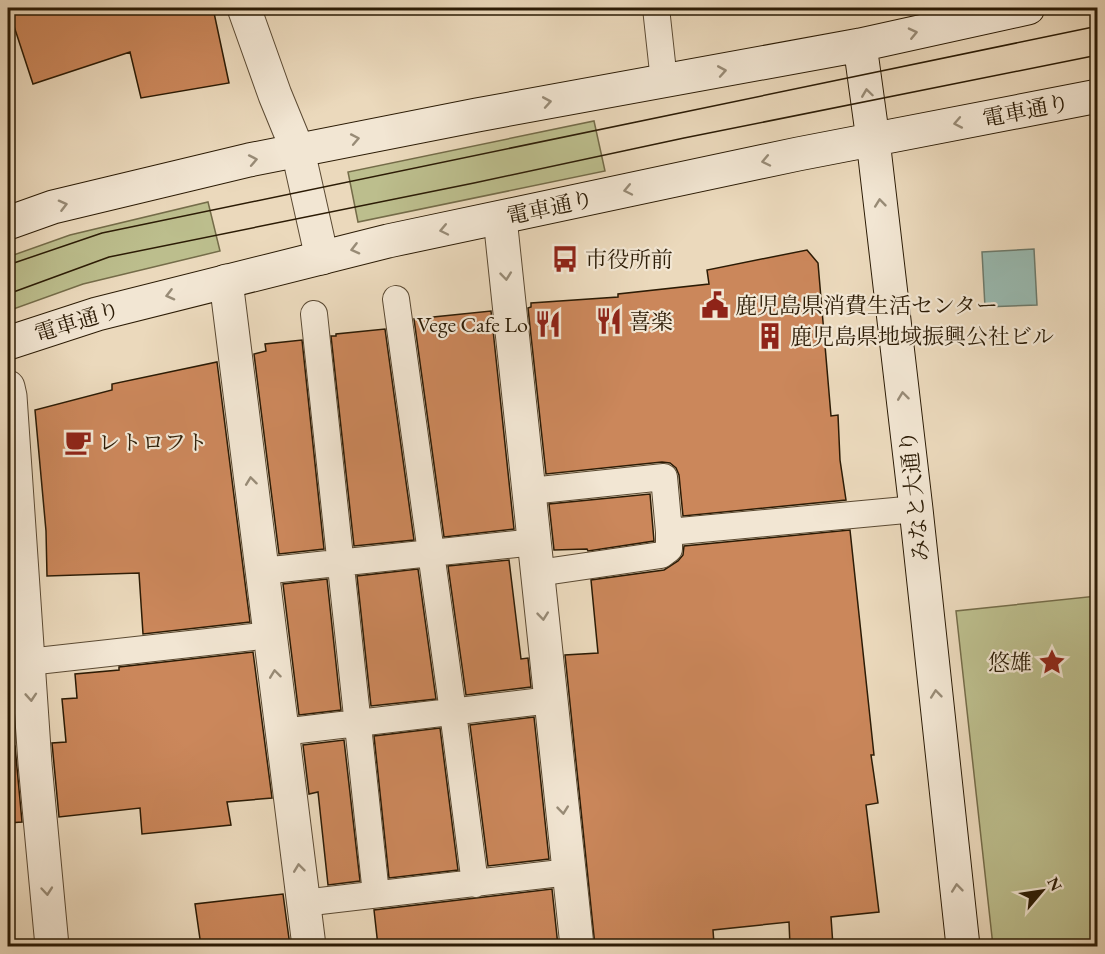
<svg xmlns="http://www.w3.org/2000/svg" width="1105" height="954" font-family="'EB Garamond','Noto Serif JP',serif">
  <rect width="100%" height="100%" fill="#ebd9bc"/>
  <filter id="stains"><feTurbulence type="fractalNoise" baseFrequency=".00333" numOctaves="4"/><feColorMatrix values="0 0 0 0 .2 0 0 0 0 .09 0 0 0 0 .02 0 0 0 .5 -.17"/></filter>
  <radialGradient id="worn" r=".72"><stop offset=".6" stop-color="#630" stop-opacity="0"/><stop offset="1" stop-color="#630" stop-opacity=".3"/></radialGradient>
  <path fill="#bcbe8d" stroke="#746c49" stroke-width="1.5" d="M 594,121 L 605,171 L 358,222 L 348,172 Z
    M 208,202 L 220,251 L 83,284 L 8,311 L 8,257 L 70,235 Z
    M 1097,596 L 1097,946 L 993,946 L 956,611 Z"/>
  <path fill="#98bab1" stroke="#6c7a6c" stroke-width="1.5" d="M 1034,249 L 1037,305 L 985,307 L 982,252 Z"/>
  <path fill="#cb875b" stroke="#2b1b05" stroke-width="1.5" d="M 8,8 L 213,8 L 229,83 L 141,98 L 130,52 L 33,84 Z
    M 807,250 L 818,263 L 831,416 L 838,415 L 840,460 L 846,500 L 683,516 L 679,475 L 676,468 L 670,463 L 662,462 L 546,474 L 528,308 L 531,307 L 531,303 L 618,297 L 618,294 L 709,284 L 707,270 Z
    M 491,311 L 514,529 L 444,537 L 414,319 Z
    M 385,329 L 414,540 L 354,546 L 331,336 L 336,336 L 336,334 Z
    M 302,340 L 324,549 L 279,554 L 254,354 L 266,351 L 265,344 Z
    M 217,362 L 250,622 L 143,634 L 139,573 L 47,576 L 46,531 L 35,410 L 112,390 L 112,384 Z
    M 650,494 L 654,541 L 588,551 L 587,549 L 554,550 L 549,504 Z
    M 850,530 L 874,755 L 871,755 L 878,803 L 866,805 L 879,912 L 831,917 L 833,946 L 790,946 L 789,922 L 713,930 L 714,944 L 673,946 L 595,946 L 565,655 L 598,653 L 591,580 L 664,570 L 678,561 L 683,555 L 684,546 Z
    M 509,560 L 521,659 L 528,658 L 531,687 L 466,695 L 448,566 Z
    M 418,569 L 436,699 L 371,706 L 357,576 Z
    M 327,579 L 341,710 L 299,715 L 283,584 Z
    M 253,652 L 272,798 L 227,802 L 231,825 L 142,834 L 140,808 L 59,817 L 52,743 L 66,742 L 62,699 L 77,698 L 75,674 L 119,670 L 119,667 Z
    M 534,717 L 549,859 L 488,866 L 470,725 Z
    M 440,728 L 458,870 L 389,878 L 374,736 Z
    M 344,740 L 360,881 L 328,885 L 318,792 L 309,794 L 303,745 Z
    M 15,746 L 22,822 L 8,823 L 8,747 Z
    M 552,889 L 558,946 L 378,946 L 374,910 Z
    M 283,894 L 290,946 L 201,946 L 195,904 Z"/>
  <g fill="none" stroke-linecap="round" stroke-linejoin="round">
    <defs>
      <path id="lane" d="M 656,8 L 664,81
        M 396,299 L 453,712 L 475,884
        M 314,314 L 376,894
        M 530,491 L 664,477 L 669,532
        M 262,571 L 535,542
        M 538,573 L 661,555 L 669,549 L 669,532 L 916,509
        M 28,662 L 270,635
        M 282,732 L 551,700
        M 303,903 L 569,872"/>
      <path id="street" d="M 244,8 L 275,95 L 298,151 L 322,258
        M 500,218 L 577,946
        M 226,281 L 309,946
        M 8,387 L 10,396 L 35,764 L 52,946"/>
      <path id="secondary" d="M 860,45 L 873,140 L 916,509 L 963,946
        M 8,223 L 53,207 L 249,160 L 477,115 L 860,45 L 1028,8
        M 8,343 L 97,314 L 388,241 L 798,154 L 1098,96"/>
    </defs>
    <use href="#lane" stroke="#5b4a33" stroke-width="28"/>
    <use href="#street" stroke="#5b4a33" stroke-width="35"/>
    <use href="#secondary" stroke="#2b1b05" stroke-width="35"/>
    <use href="#lane" stroke="#f2e6d3" stroke-width="26"/>
    <use href="#street" stroke="#f2e6d3" stroke-width="33"/>
    <use href="#secondary" stroke="#f2e6d3" stroke-width="33"/>
    <path stroke="#2b1b05" stroke-width="1.5" d="M 8,265 L 102,233 L 1098,26
      M 8,294 L 109,257 L 474,183 L 684,138 L 1098,55"/>
  </g>
  <defs><path id="oneway-chevron" d="M-2-3.5L2.5 0L-2 3.5" fill="none" stroke-width="1.6" stroke-linecap="round" stroke-linejoin="round" transform="scale(1.5)"/></defs>
  <g stroke="#988b76">
    <use href="#oneway-chevron" transform="translate(913 33) rotate(-13)"/>
    <use href="#oneway-chevron" transform="translate(722 71) rotate(-10)"/>
    <use href="#oneway-chevron" transform="translate(867 93) rotate(-98)"/>
    <use href="#oneway-chevron" transform="translate(547 102) rotate(-10)"/>
    <use href="#oneway-chevron" transform="translate(958 123) rotate(169)"/>
    <use href="#oneway-chevron" transform="translate(355 139) rotate(-11)"/>
    <use href="#oneway-chevron" transform="translate(253 160) rotate(-11)"/>
    <use href="#oneway-chevron" transform="translate(766 161) rotate(168)"/>
    <use href="#oneway-chevron" transform="translate(628 190) rotate(168)"/>
    <use href="#oneway-chevron" transform="translate(880 203) rotate(-96)"/>
    <use href="#oneway-chevron" transform="translate(63 205) rotate(-14)"/>
    <use href="#oneway-chevron" transform="translate(444 230) rotate(168)"/>
    <use href="#oneway-chevron" transform="translate(355 249) rotate(166)"/>
    <use href="#oneway-chevron" transform="translate(506 276) rotate(84)"/>
    <use href="#oneway-chevron" transform="translate(170 295) rotate(166)"/>
    <use href="#oneway-chevron" transform="translate(903 396) rotate(-97)"/>
    <use href="#oneway-chevron" transform="translate(251 481) rotate(-97)"/>
    <use href="#oneway-chevron" transform="translate(543 616) rotate(84)"/>
    <use href="#oneway-chevron" transform="translate(275 674) rotate(-97)"/>
    <use href="#oneway-chevron" transform="translate(936 694) rotate(-96)"/>
    <use href="#oneway-chevron" transform="translate(31 697) rotate(86)"/>
    <use href="#oneway-chevron" transform="translate(563 810) rotate(84)"/>
    <use href="#oneway-chevron" transform="translate(299 868) rotate(-97)"/>
    <use href="#oneway-chevron" transform="translate(957 888) rotate(-96)"/>
    <use href="#oneway-chevron" transform="translate(47 891) rotate(85)"/>
  </g>
  <defs>
    <symbol id="bus-bare" viewBox="-9 -9 18 18"><path d="M-5-6H5V4H4V6H2V4H-2V6H-4V4H-5ZM-3.5-4V0h7V-4ZM-3.5 1.2v1.5H-2V1.2ZM2 1.2v1.5H3.5V1.2Z" fill="#8f2418" stroke="#f2e6d3" stroke-width="2.5" paint-order="stroke"/></symbol>
    <symbol id="civic-bare" viewBox="-9 -9 18 18"><path d="M-.6-6.5H3V-4.5H.6V-3L4-1V1h2V6H-6V1h2V-1L-.6-3ZM-1.2 2.5V6h2.4V2.5Z" fill="#8f2418" stroke="#f2e6d3" stroke-width="2.5" paint-order="stroke"/></symbol>
    <symbol id="restaurant-bare" viewBox="-9 -9 18 18"><path d="M-5-6h1v4h1v-4h1v4h1v-4h1v5L-1.5 .5V6h-2V.5L-5-1ZM5-6V6H3V1.5H1.5Q1.5-4 5-6Z" fill="#8f2418" stroke="#f2e6d3" stroke-width="2.5" paint-order="stroke"/></symbol>
    <symbol id="building-bare" viewBox="-9 -9 18 18"><path d="M-4-6H4V6H1V3H-1V6H-4ZM-2.5-4.3h1.7v1.8h-1.7ZM.8-4.3h1.7v1.8H.8ZM-2.5-1h1.7V.8h-1.7ZM.8-1h1.7V.8H.8Z" fill="#8f2418" stroke="#f2e6d3" stroke-width="2.5" paint-order="stroke"/></symbol>
    <symbol id="cafe-bare" viewBox="-9 -9 18 18"><path d="M-5.5-4.5H6V0H3Q3 3.5 0 3.5H-2.5Q-5.5 3.5-5.5 0ZM3-3.2v2h1.7v-2ZM-6 4.5H4V6H-6Z" fill="#8f2418" stroke="#f2e6d3" stroke-width="2.5" paint-order="stroke"/></symbol>
    <symbol id="sight-bare" viewBox="-9 -9 18 18"><path d="M0-6L1.8-2.2L6-1.7L2.9 1.2L3.7 5.4L0 3.3L-3.7 5.4L-2.9 1.2L-6-1.7L-1.8-2.2Z" fill="#8f2418" stroke="#f2e6d3" stroke-width="2.5" paint-order="stroke"/></symbol>
  </defs>
  <g fill-rule="evenodd">
    <use href="#bus-bare" x="546" y="240" width="38" height="38"/>
    <use href="#civic-bare" x="696" y="286" width="38" height="38"/>
    <use href="#restaurant-bare" x="590" y="302" width="38" height="38"/>
    <use href="#restaurant-bare" x="529" y="305" width="38" height="38"/>
    <use href="#building-bare" x="751" y="317" width="38" height="38"/>
    <use href="#cafe-bare" x="59" y="423" width="38" height="38"/>
    <use href="#sight-bare" x="1033" y="643" width="38" height="38"/>
  </g>
  <g text-anchor="middle" stroke-width="4.5" stroke-linejoin="round" paint-order="stroke">
    <g font-size="22" fill="#2b1b05" stroke="#f2e6d3">
      <text transform="translate(1026 110) rotate(-11)" y="8">電車通り</text>
      <text transform="translate(550 207) rotate(-12)" y="8">電車通り</text>
      <text transform="translate(77 321) rotate(-17)" y="8">電車通り</text>
      <text transform="translate(914 496) rotate(-96)" y="8">みなと大通り</text>
    </g>
    <g font-size="22" fill="#2b1b05" stroke="#f2e6d3" text-anchor="start">
      <text x="585" y="267">市役所前</text>
      <text x="735" y="313">鹿児島県消費生活センター</text>
      <text x="629" y="329">喜楽</text>
      <text x="528" y="332" text-anchor="end">Vege Cafe Lo</text>
      <text x="790" y="344">鹿児島県地域振興公社ビル</text>
      <text x="98" y="450">レトロフト</text>
      <text x="1032" y="670" text-anchor="end">悠雄</text>
    </g>
  </g>
  <rect width="1105" height="954" fill="none" stroke="#ebd9bc" stroke-width="30"/>
  <rect x="9" y="9" width="1087" height="936" fill="none" stroke="#2b1b05" stroke-width="3"/>
  <rect x="15" y="15" width="1075" height="924" fill="none" stroke="#2b1b05" stroke-width="1.5"/>
  <g transform="translate(1042 891) rotate(61)" stroke="#f2e6d3" stroke-width="4.5" paint-order="stroke">
  <path d="M0-4.5L10 22L0 15L-10 22Z" fill="#2b1b05"/>
  <text y="-9" font-size="16" font-weight="bold" text-anchor="middle" fill="#2b1b05">N</text>
  </g>
  <rect width="100%" height="100%" filter="url(#stains)"/>
  <rect width="100%" height="100%" fill="url(#worn)"/>
</svg>
